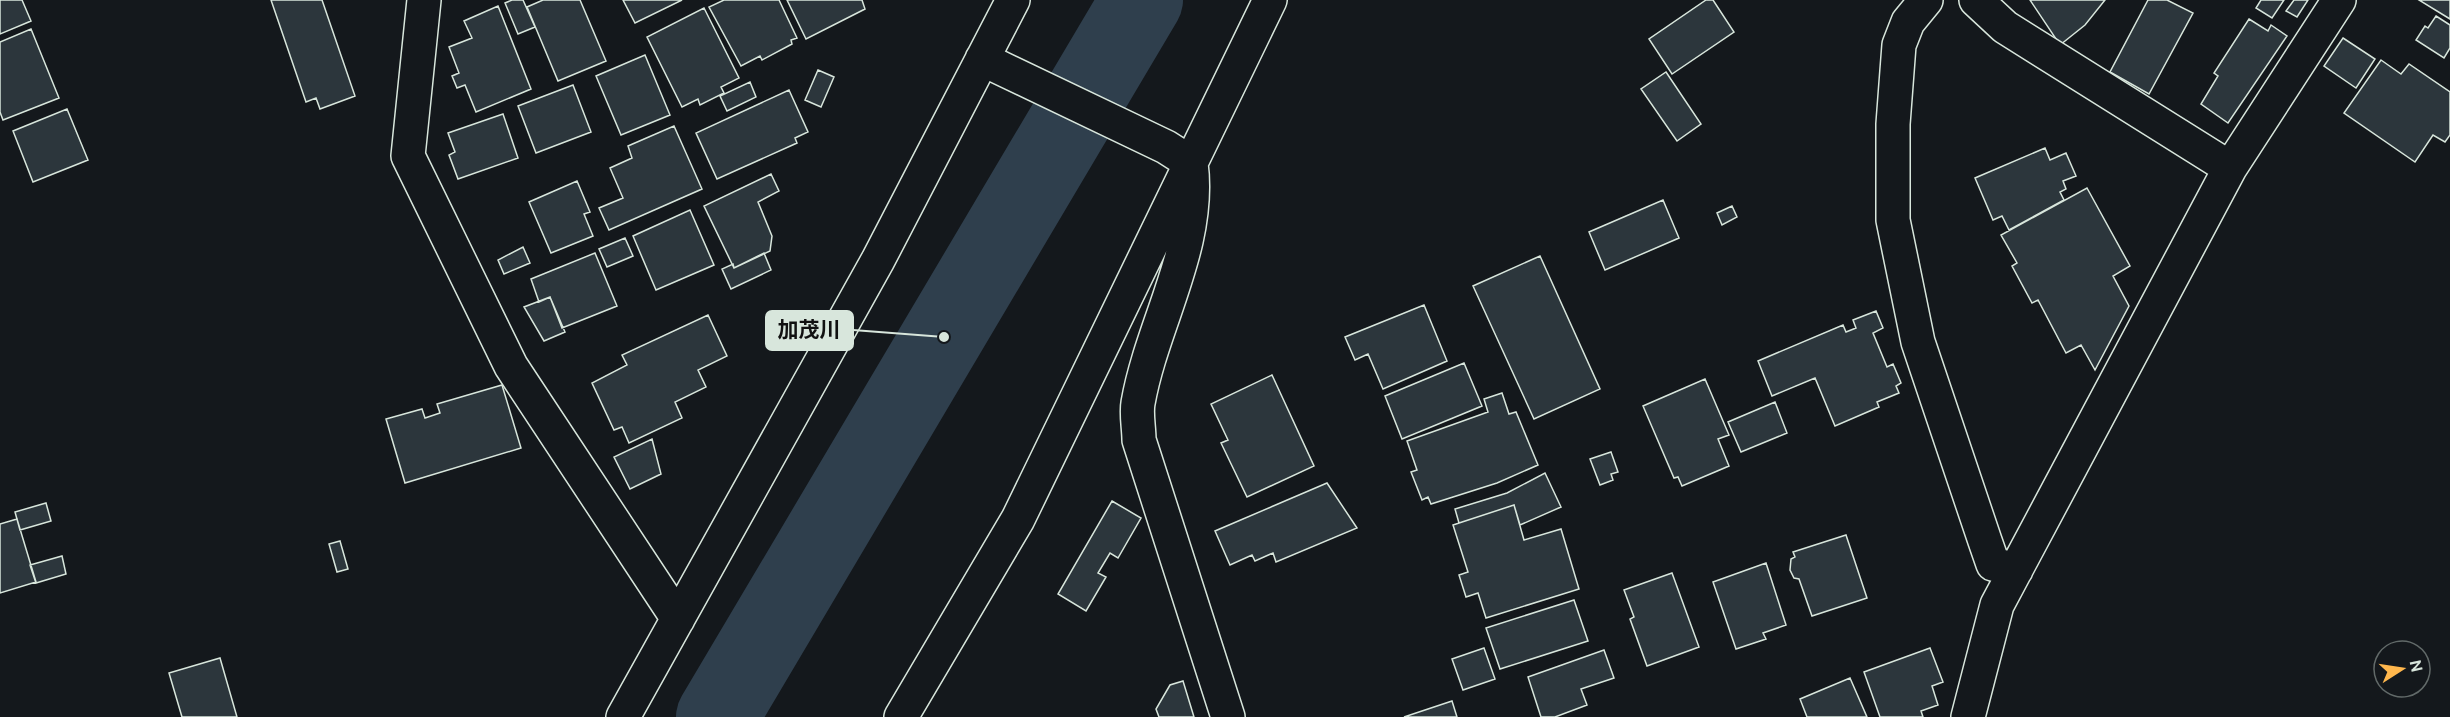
<svg xmlns="http://www.w3.org/2000/svg" width="2450" height="717" font-family="Ubuntu,'Noto Sans JP',sans-serif">
  <rect width="100%" height="100%" fill="#14181c"/>
  <g fill="none" stroke-linecap="round" stroke-linejoin="round">
    <path stroke="#2f3f4d" stroke-width="82" d="M 717,717 L 1142,0"/>
  </g>
  <path fill="#2c363c" stroke="#d8e6dc" stroke-width="1.5" d="M 0,0 L 22,0 L 31,21 L 0,34 Z
    M 271,0 L 322,0 L 355,96 L 320,109 L 316,98 L 306,102 Z
    M 512,0 L 523,0 L 535,27 L 518,34 L 505,3 Z
    M 543,0 L 580,0 L 606,61 L 558,81 L 527,7 Z
    M 623,0 L 682,0 L 635,23 Z
    M 724,0 L 779,0 L 797,38 L 791,40 L 792,44 L 762,60 L 760,56 L 741,66 L 709,7 Z
    M 787,0 L 862,0 L 865,9 L 806,39 Z
    M 1706,0 L 1713,0 L 1734,32 L 1672,74 L 1649,39 Z
    M 2030,0 L 2105,0 L 2085,25 L 2060,45 Z
    M 2148,0 L 2167,0 L 2193,13 L 2149,94 L 2110,72 Z
    M 2261,0 L 2284,0 L 2272,18 L 2256,8 Z
    M 2294,0 L 2308,0 L 2297,17 L 2286,11 Z
    M 2419,0 L 2450,0 L 2450,19 Z
    M 498,6 L 531,89 L 476,112 L 465,85 L 457,88 L 452,76 L 459,73 L 449,47 L 472,38 L 464,21 Z
    M 704,8 L 739,78 L 721,87 L 724,93 L 700,105 L 698,99 L 682,107 L 647,37 Z
    M 2436,16 L 2450,25 L 2450,48 L 2444,58 L 2416,40 L 2425,26 L 2428,28 Z
    M 2249,19 L 2268,31 L 2271,25 L 2287,36 L 2228,123 L 2201,104 L 2218,76 L 2214,73 Z
    M 31,29 L 59,98 L 3,120 L 0,112 L 0,42 Z
    M 2343,38 L 2375,59 L 2356,88 L 2324,66 Z
    M 645,55 L 670,115 L 621,135 L 596,76 Z
    M 2381,60 L 2401,74 L 2409,64 L 2450,92 L 2450,135 L 2445,142 L 2433,135 L 2415,162 L 2344,113 Z
    M 818,70 L 834,77 L 821,107 L 805,100 Z
    M 1666,72 L 1701,124 L 1677,141 L 1641,89 Z
    M 750,82 L 756,97 L 727,111 L 720,96 Z
    M 573,85 L 591,132 L 536,153 L 518,106 Z
    M 789,90 L 808,132 L 795,138 L 797,143 L 717,179 L 696,133 Z
    M 67,109 L 88,160 L 33,182 L 13,131 Z
    M 503,114 L 518,158 L 458,179 L 449,155 L 455,152 L 448,133 Z
    M 674,126 L 702,189 L 609,230 L 599,208 L 623,198 L 610,168 L 632,158 L 628,146 Z
    M 2045,148 L 2050,160 L 2066,153 L 2076,176 L 2063,181 L 2066,189 L 2060,192 L 2064,200 L 2009,230 L 2002,216 L 1993,220 L 1975,178 Z
    M 771,174 L 779,191 L 758,202 L 772,236 L 770,251 L 734,268 L 704,206 Z
    M 577,181 L 590,212 L 584,214 L 593,236 L 551,253 L 529,202 Z
    M 2087,188 L 2130,266 L 2113,276 L 2129,306 L 2095,370 L 2081,345 L 2066,353 L 2038,300 L 2032,303 L 2012,266 L 2017,263 L 2001,235 Z
    M 1663,200 L 1679,238 L 1605,270 L 1589,232 Z
    M 1732,206 L 1737,217 L 1722,225 L 1717,213 Z
    M 690,210 L 714,265 L 656,290 L 633,236 Z
    M 625,238 L 633,256 L 607,267 L 599,249 Z
    M 523,247 L 530,263 L 504,274 L 498,260 Z
    M 595,253 L 617,306 L 562,328 L 550,297 L 539,302 L 531,279 Z
    M 764,253 L 771,270 L 731,289 L 722,269 L 733,264 L 734,268 Z
    M 1540,256 L 1600,389 L 1534,419 L 1473,286 Z
    M 550,297 L 565,332 L 544,341 L 524,307 Z
    M 1424,305 L 1447,361 L 1383,389 L 1368,354 L 1355,360 L 1345,337 Z
    M 1876,311 L 1883,328 L 1873,333 L 1887,367 L 1893,364 L 1901,383 L 1896,386 L 1899,393 L 1877,402 L 1879,407 L 1835,426 L 1815,378 L 1772,396 L 1758,361 L 1843,325 L 1846,332 L 1856,328 L 1853,320 Z
    M 708,315 L 727,356 L 698,370 L 706,387 L 675,402 L 682,418 L 629,443 L 622,427 L 614,430 L 592,383 L 627,365 L 622,355 Z
    M 1464,363 L 1482,406 L 1402,439 L 1385,396 Z
    M 1272,375 L 1314,466 L 1247,497 L 1221,443 L 1228,440 L 1211,404 Z
    M 1705,379 L 1729,435 L 1718,439 L 1729,466 L 1682,486 L 1678,477 L 1674,478 L 1643,406 Z
    M 502,385 L 521,448 L 405,483 L 386,419 L 422,409 L 425,418 L 440,413 L 437,404 Z
    M 1502,393 L 1509,414 L 1516,412 L 1538,465 L 1497,483 L 1431,504 L 1428,497 L 1422,500 L 1411,472 L 1417,470 L 1407,441 L 1488,412 L 1484,399 Z
    M 1775,402 L 1787,433 L 1741,452 L 1728,422 Z
    M 652,439 L 661,474 L 630,489 L 614,457 Z
    M 1611,452 L 1618,472 L 1611,474 L 1613,480 L 1600,485 L 1590,459 Z
    M 1545,473 L 1561,507 L 1520,525 L 1514,505 L 1459,523 L 1455,509 L 1507,493 Z
    M 1327,483 L 1357,528 L 1276,562 L 1273,553 L 1255,561 L 1252,555 L 1230,565 L 1215,531 Z
    M 1112,501 L 1141,518 L 1118,558 L 1110,553 L 1098,573 L 1106,577 L 1086,611 L 1058,594 Z
    M 46,503 L 51,521 L 20,530 L 15,512 Z
    M 1514,505 L 1524,540 L 1561,529 L 1579,589 L 1486,618 L 1478,593 L 1466,597 L 1459,575 L 1468,572 L 1453,525 Z
    M 17,519 L 36,582 L 0,593 L 0,524 Z
    M 1846,535 L 1867,598 L 1812,616 L 1799,579 L 1794,578 L 1790,570 L 1791,559 L 1795,557 L 1793,552 Z
    M 340,541 L 348,569 L 337,572 L 329,544 Z
    M 62,556 L 66,574 L 36,583 L 30,565 Z
    M 1766,563 L 1786,625 L 1763,633 L 1766,639 L 1736,649 L 1713,582 Z
    M 1672,573 L 1699,647 L 1647,666 L 1630,619 L 1634,617 L 1624,590 Z
    M 1574,600 L 1588,641 L 1500,669 L 1486,628 Z
    M 1484,648 L 1495,679 L 1463,690 L 1452,659 Z
    M 1930,648 L 1943,682 L 1932,686 L 1938,705 L 1921,711 L 1923,717 L 1880,717 L 1864,672 Z
    M 1604,650 L 1614,678 L 1581,689 L 1587,705 L 1555,717 L 1541,717 L 1528,677 Z
    M 220,658 L 237,717 L 182,717 L 169,673 Z
    M 1850,678 L 1867,717 L 1807,717 L 1800,699 Z
    M 1183,681 L 1194,717 L 1159,717 L 1156,709 L 1170,685 Z
    M 1452,701 L 1457,717 L 1404,717 Z"/>
  <g fill="none" stroke-linecap="round" stroke-linejoin="round">
    <defs>
      <path id="minor" d="M 424,0 L 408,156 L 511,366 L 678,619
        M 1926,0 L 1908,22 L 1899,45 L 1893,124 L 1893,220 L 1918,342 L 1985,541 L 1993,564 L 2016,570
        M 1976,0 L 2005,27 L 2230,168
        M 982,59 L 1166,147 L 1191,163 C 1202,246 1152,323 1138,403 C 1136,414 1139,428 1139,440 L 1228,717
        M 623,717 L 878,260 L 1013,0
        M 901,717 L 1018,519 L 1270,0
        M 1968,717 L 1997,605 L 2230,168 L 2339,0"/>
    </defs>
    <use href="#minor" stroke="#d8e6dc" stroke-width="36"/>
    <use href="#minor" stroke="#14181c" stroke-width="33"/>
  </g>
  <path fill="none" stroke="#d8e6dc" stroke-width="2" d="M944 337L853 330"/>
  <circle fill="#d8e6dc" stroke="#14181c" stroke-width="2" cx="944" cy="337" r="6"/>
  <rect fill="#d8e6dc" stroke="#d8e6dc" stroke-width="2" x="766" y="311" width="87" height="39" rx="6"/>
  <g font-size="21" text-anchor="middle" font-weight="bold" fill="#111">
    <text x="809" y="337">加茂川</text>
  </g>
  <g transform="translate(2402 669) rotate(78)"><circle r="28" fill="#14181c" stroke="#626a69" stroke-width="1.5"/>
  <path d="M0-4.5L10 22L0 15L-10 22Z" fill="#ffb74d"/>
  <text y="-9" font-size="16" font-weight="bold" text-anchor="middle" fill="#d8e6dc">N</text>
  </g>
</svg>
